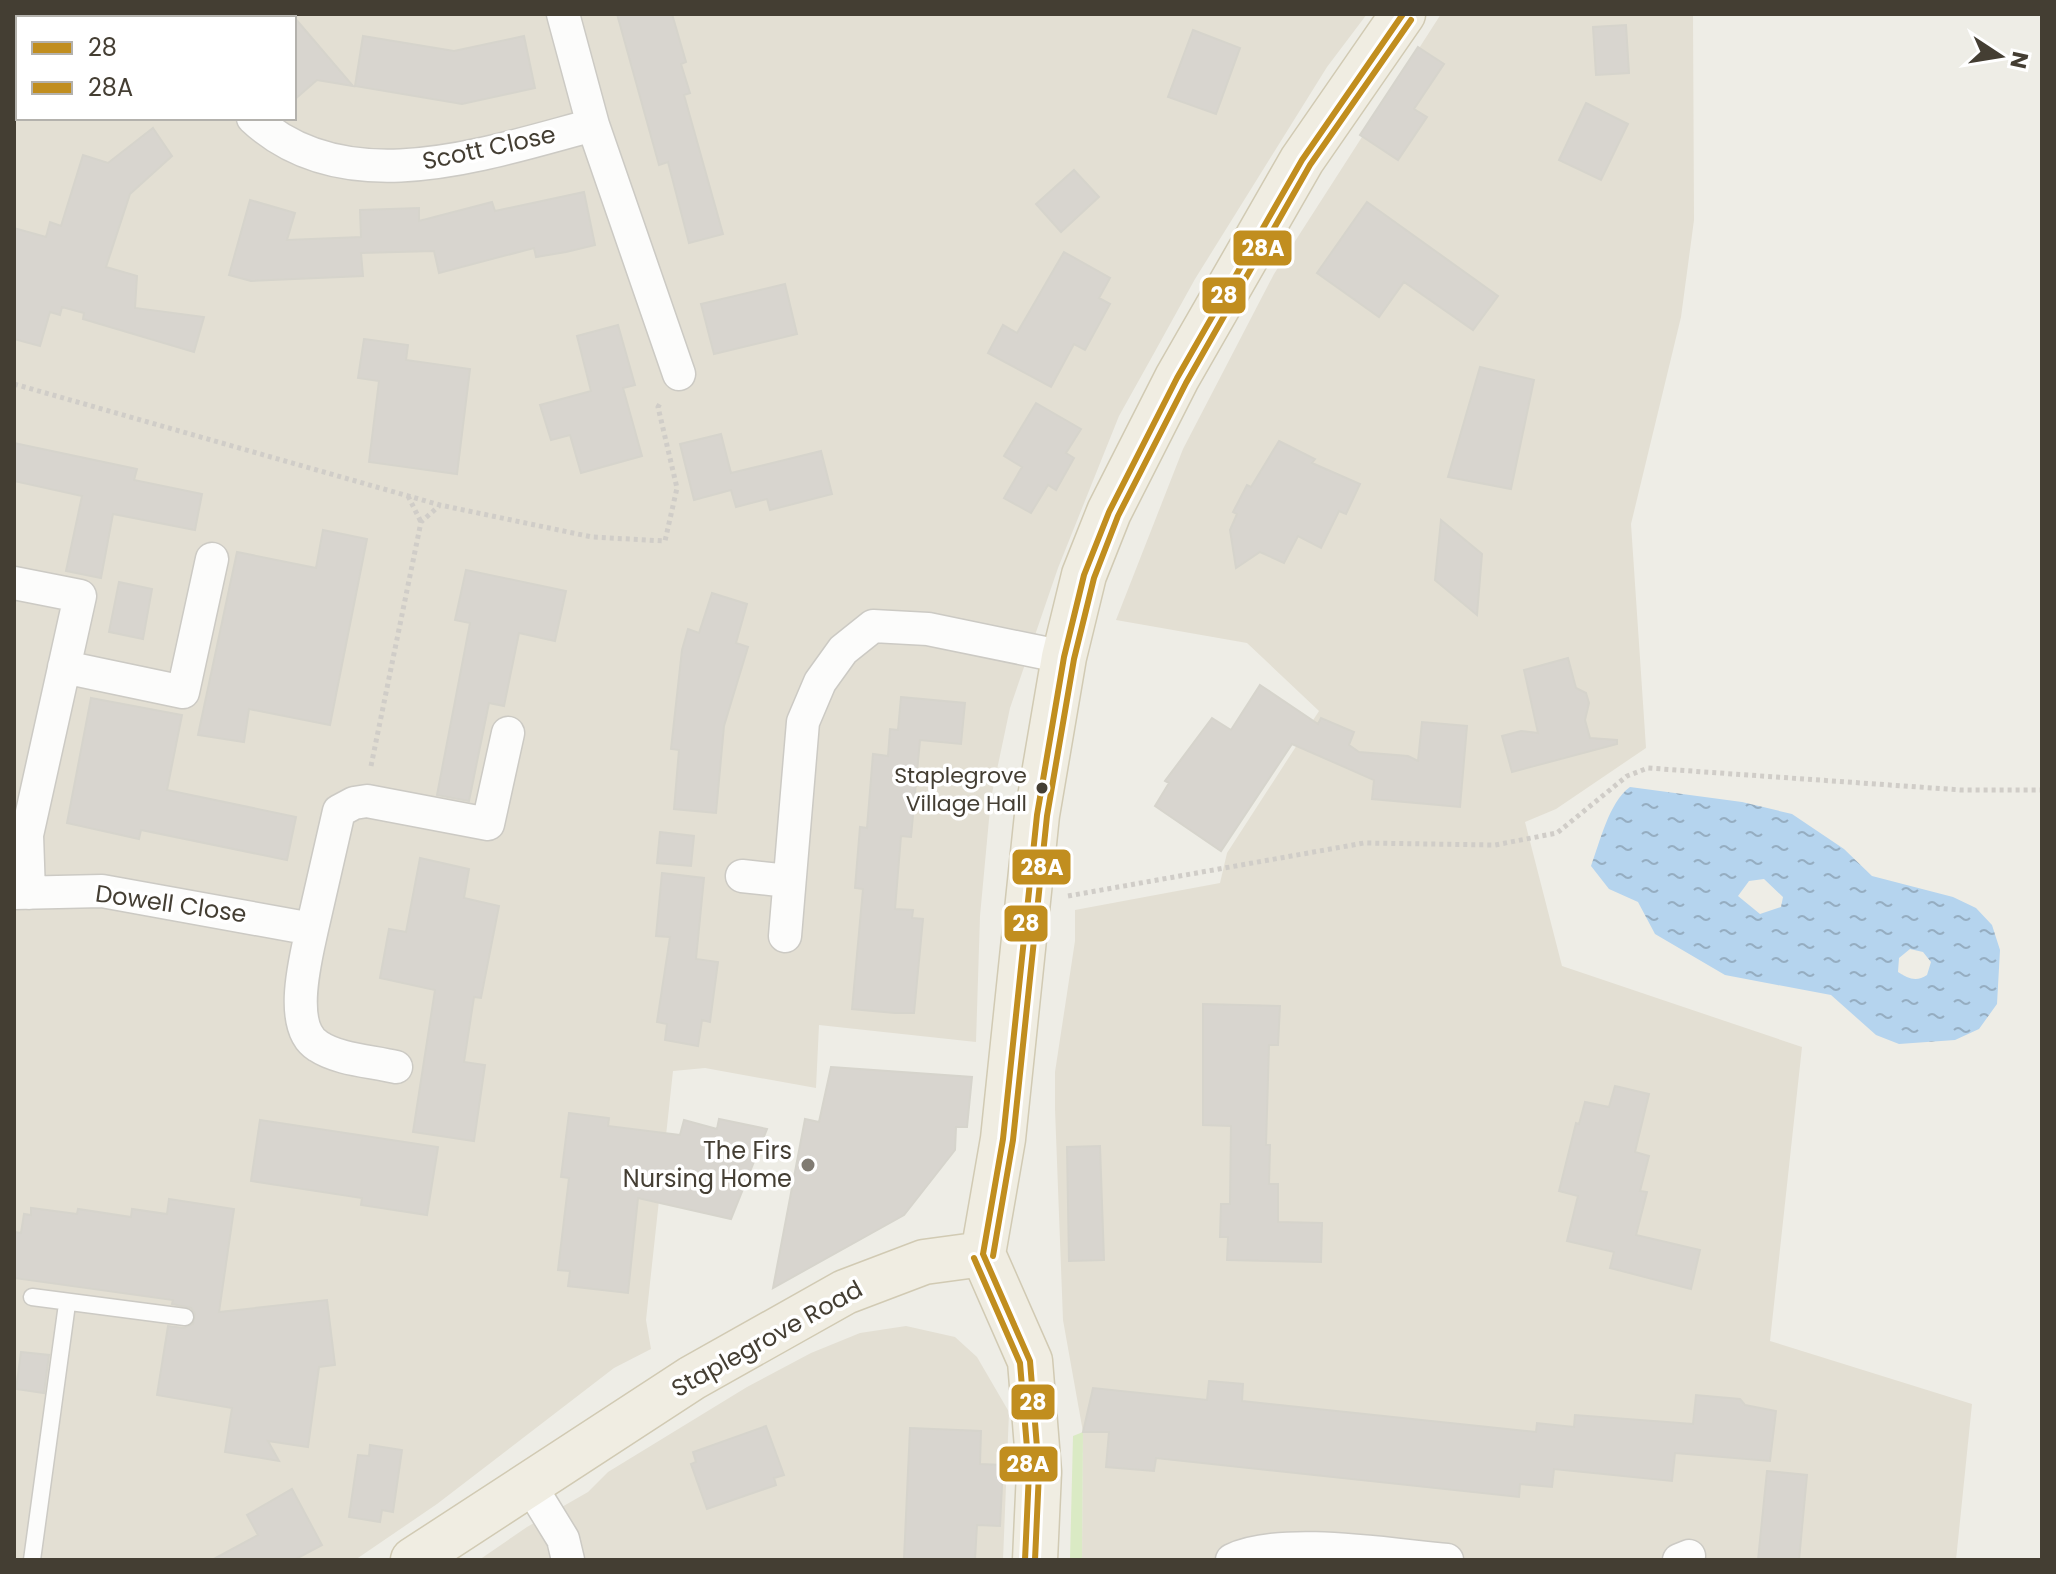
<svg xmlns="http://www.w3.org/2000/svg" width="2056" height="1574" font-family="Poppins,sans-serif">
  <defs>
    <pattern id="water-ripples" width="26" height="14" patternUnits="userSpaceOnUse" patternTransform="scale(2)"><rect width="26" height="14" fill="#b5d4ee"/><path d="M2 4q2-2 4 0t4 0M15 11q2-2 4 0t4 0" fill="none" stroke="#95adc1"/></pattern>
  </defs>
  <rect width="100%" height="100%" fill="#eeede6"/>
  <path fill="#e3dfd3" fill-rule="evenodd" d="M 14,14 L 1367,14 L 1327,67 L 1195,279 L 1153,355 L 1119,416 L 1058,568 L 1010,708 L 991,798 L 980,916 L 976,1042 L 819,1025 L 816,1088 L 705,1068 L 673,1071 L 646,1320 L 651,1349 L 614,1368 L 437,1504 L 355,1560 L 14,1560 ZM 18,18 L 294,18 L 294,118 L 18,118 Z
    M 1441,14 L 1693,14 L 1694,220 L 1681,317 L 1631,524 L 1646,748 L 1556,809 L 1525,822 L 1562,966 L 1802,1047 L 1770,1341 L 1972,1404 L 1956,1560 L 1082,1560 L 1083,1432 L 1063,1320 L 1055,1109 L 1055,1072 L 1075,941 L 1075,910 L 1220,883 L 1227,853 L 1319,711 L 1247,643 L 1116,620 L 1183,449 L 1274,274 Z
    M 906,1326 L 955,1337 L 977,1357 L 1009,1412 L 1003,1560 L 479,1560 L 527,1527 L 588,1492 L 608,1472 L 747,1387 L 811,1353 L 860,1333 Z"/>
  <path fill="#daeac4" d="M 1083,1432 L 1082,1560 L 1070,1560 L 1073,1436 Z"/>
  <path fill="url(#water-ripples)" fill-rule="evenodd" d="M 1630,787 L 1742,802 L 1792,814 L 1844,849 L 1872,876 L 1953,897 L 1976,908 L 1992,925 L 2000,950 L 1997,1004 L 1979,1029 L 1955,1040 L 1899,1044 L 1876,1035 L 1831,995 L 1725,975 L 1655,934 L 1638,902 L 1609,889 L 1591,866 C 1600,842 1609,802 1630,787 ZM 1764,879 L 1783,897 L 1781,907 L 1760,914 L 1738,896 L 1749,881 ZM 1910,949 L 1923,952 L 1931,962 L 1927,975 C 1917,982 1908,979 1898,972 L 1899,958 Z"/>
  <path fill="#d8d5cf" stroke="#d6d4cc" stroke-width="2" d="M 617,14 L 672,14 L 686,62 L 681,64 L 690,93 L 684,95 L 723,234 L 689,243 L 668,162 L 659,165 Z
    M 294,17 L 353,86 L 317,80 L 294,100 Z
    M 1626,25 L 1629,73 L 1596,75 L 1593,27 Z
    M 1193,30 L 1240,48 L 1216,114 L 1168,97 Z
    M 363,36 L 454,51 L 524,36 L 535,88 L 462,104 L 355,86 Z
    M 1418,47 L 1444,64 L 1414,109 L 1427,117 L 1398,160 L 1360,135 Z
    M 1586,103 L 1628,124 L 1601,180 L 1559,160 Z
    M 153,128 L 172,156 L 130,194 L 106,267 L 137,276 L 135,308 L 204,317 L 194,352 L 83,319 L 84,313 L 62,307 L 60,315 L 50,312 L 40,346 L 14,339 L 14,228 L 46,237 L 50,222 L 61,226 L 83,155 L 108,163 Z
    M 1074,170 L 1099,197 L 1061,232 L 1036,204 Z
    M 584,192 L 595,245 L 566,252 L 536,257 L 534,248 L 439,273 L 434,251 L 361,253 L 363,276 L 251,281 L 229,275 L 250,200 L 295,213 L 287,240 L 361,237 L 360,210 L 419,208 L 419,221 L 492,202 L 495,211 Z
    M 1367,202 L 1498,296 L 1473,330 L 1404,282 L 1379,317 L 1317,273 Z
    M 1064,252 L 1110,278 L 1099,298 L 1110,304 L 1085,350 L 1074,344 L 1051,387 L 988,353 L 1003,325 L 1017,333 Z
    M 785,284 L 797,334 L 714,354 L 701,304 Z
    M 618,325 L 635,385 L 623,388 L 642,456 L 581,473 L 570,435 L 551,440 L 540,405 L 591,391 L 577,336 Z
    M 364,339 L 408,345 L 406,360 L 470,369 L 457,474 L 369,462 L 379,381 L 358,378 Z
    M 1480,367 L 1534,380 L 1511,489 L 1448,477 Z
    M 1036,403 L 1081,429 L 1066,453 L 1074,458 L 1056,490 L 1048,485 L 1031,513 L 1004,498 L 1022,467 L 1004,456 Z
    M 721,434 L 731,473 L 821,451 L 832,494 L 770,510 L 767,499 L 736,507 L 731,490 L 694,500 L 680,444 Z
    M 1279,441 L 1315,459 L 1312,463 L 1360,484 L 1346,514 L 1339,511 L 1321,548 L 1298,536 L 1284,563 L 1260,552 L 1236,568 L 1230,530 L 1237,514 L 1233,512 L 1247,485 L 1251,487 Z
    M 14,443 L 137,469 L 134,480 L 202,494 L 195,530 L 113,514 L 101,578 L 66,571 L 82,496 L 14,481 Z
    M 1441,520 L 1482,554 L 1477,615 L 1435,580 Z
    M 323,530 L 367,539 L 330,725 L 249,709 L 244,742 L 198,735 L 237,552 L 316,568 Z
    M 466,570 L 566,591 L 555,641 L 519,633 L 504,706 L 489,703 L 469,801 L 437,795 L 470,623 L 455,620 Z
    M 119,582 L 152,589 L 143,639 L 109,632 Z
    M 712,593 L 747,604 L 736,643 L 748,647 L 724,726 L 716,813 L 674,809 L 679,750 L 671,749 L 682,650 L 688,629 L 699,633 Z
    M 1568,658 L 1576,688 L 1586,693 L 1589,703 L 1585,720 L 1590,738 L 1617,740 L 1617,744 L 1512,772 L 1502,736 L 1521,731 L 1538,733 L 1524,670 Z
    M 1260,685 L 1318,724 L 1321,718 L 1354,732 L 1349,745 L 1359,752 L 1408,756 L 1418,761 L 1422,722 L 1467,726 L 1460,807 L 1372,799 L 1374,780 L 1292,744 L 1221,851 L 1155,806 L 1169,783 L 1165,781 L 1212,718 L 1231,730 Z
    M 901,697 L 965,703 L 961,744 L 920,740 L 911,837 L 901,836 L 895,909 L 913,910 L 912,918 L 923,919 L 914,1013 L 895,1013 L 852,1009 L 863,889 L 855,888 L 860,827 L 867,828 L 873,754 L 888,756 L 890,729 L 898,730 Z
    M 91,698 L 182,715 L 167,790 L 296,817 L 287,860 L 141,830 L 139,839 L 67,823 Z
    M 660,832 L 694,836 L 691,866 L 657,863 Z
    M 420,858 L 469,869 L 464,898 L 499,906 L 481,998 L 474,997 L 464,1062 L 485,1065 L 474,1141 L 413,1132 L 435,990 L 380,978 L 389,929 L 406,932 Z
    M 662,873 L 704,878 L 696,959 L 718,962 L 710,1022 L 702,1020 L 698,1046 L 665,1040 L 667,1024 L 657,1022 L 670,937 L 656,936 Z
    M 1203,1004 L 1280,1006 L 1278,1045 L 1269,1045 L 1266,1145 L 1270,1145 L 1269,1184 L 1278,1184 L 1278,1222 L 1322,1223 L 1321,1262 L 1227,1260 L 1228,1237 L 1220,1237 L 1221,1204 L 1230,1204 L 1231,1126 L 1203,1125 Z
    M 831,1067 L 972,1077 L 967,1127 L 956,1127 L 955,1150 L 904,1215 L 773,1288 L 805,1119 L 819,1122 Z
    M 1615,1086 L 1649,1094 L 1635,1152 L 1649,1156 L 1640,1191 L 1647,1192 L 1636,1235 L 1700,1250 L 1691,1289 L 1610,1268 L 1614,1252 L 1567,1241 L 1578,1196 L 1559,1191 L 1576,1123 L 1579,1124 L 1585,1102 L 1609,1107 Z
    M 569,1113 L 609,1118 L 608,1126 L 680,1135 L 684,1120 L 717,1129 L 719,1119 L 767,1129 L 731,1219 L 638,1198 L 628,1293 L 568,1286 L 570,1271 L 558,1270 L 569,1178 L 561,1177 Z
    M 260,1120 L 438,1147 L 427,1215 L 361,1205 L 362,1198 L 251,1181 Z
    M 1100,1146 L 1104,1260 L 1069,1261 L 1067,1147 Z
    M 169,1199 L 234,1209 L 219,1312 L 327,1300 L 335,1365 L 319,1367 L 308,1447 L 268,1441 L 279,1461 L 225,1452 L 232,1408 L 157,1395 L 168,1326 L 184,1328 L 193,1324 L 195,1314 L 191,1308 L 172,1304 L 173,1300 L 14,1278 L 14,1232 L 21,1233 L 24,1214 L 31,1215 L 31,1208 L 77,1214 L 78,1209 L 131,1217 L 132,1209 L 167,1214 Z
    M 21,1352 L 49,1355 L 44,1393 L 16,1389 Z
    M 1209,1381 L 1243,1384 L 1242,1401 L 1536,1432 L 1537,1423 L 1574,1427 L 1575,1415 L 1693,1424 L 1696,1395 L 1740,1399 L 1745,1405 L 1776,1411 L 1770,1461 L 1675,1453 L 1672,1481 L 1554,1469 L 1552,1487 L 1520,1484 L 1519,1497 L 1156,1458 L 1154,1471 L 1106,1467 L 1109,1432 L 1083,1432 L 1093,1388 L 1207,1400 Z
    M 766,1426 L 784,1475 L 774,1478 L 776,1485 L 707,1509 L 691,1464 L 696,1462 L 693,1452 Z
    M 910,1428 L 981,1431 L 980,1464 L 1003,1465 L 1000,1526 L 977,1525 L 975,1560 L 904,1559 Z
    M 370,1445 L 402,1450 L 393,1512 L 382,1510 L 380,1522 L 349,1517 L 358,1455 L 369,1456 Z
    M 1767,1471 L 1807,1475 L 1799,1560 L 1758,1560 Z
    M 292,1489 L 322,1545 L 294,1560 L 212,1560 L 258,1535 L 247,1515 Z"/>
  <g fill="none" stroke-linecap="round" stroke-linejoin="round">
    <defs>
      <path id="lane" d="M 32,1297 L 185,1317
        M 32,1560 L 67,1304"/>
      <path id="street" d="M 170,14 L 172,18
        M 563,14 L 593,125 L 679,374
        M 253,118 C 345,204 487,153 593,125
        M 14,583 L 80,596 L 27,835 L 29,893
        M 64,667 L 183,692 L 212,559
        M 742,876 L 788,881
        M 14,893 L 102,891 L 312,929 L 339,811 L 354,803 L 367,801 L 488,824 L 508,733
        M 312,929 C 306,957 287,1027 318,1046 C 339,1060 372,1061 396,1067
        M 785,936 L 803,722 L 820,682 L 843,650 L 873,626 L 928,629 L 1064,657
        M 528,1482 L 563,1539 L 568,1560
        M 1232,1560 C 1281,1536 1391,1555 1447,1560
        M 1679,1560 L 1689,1556"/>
      <path id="primary" d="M 983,1254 L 1003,1139 L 1037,815 L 1064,657 L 1084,575 L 1109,512 L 1177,378 L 1302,160 L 1403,14
        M 983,1254 L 1030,1361 L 1039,1472 L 1035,1560
        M 413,1560 L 692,1378 L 845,1292 L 924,1262 L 983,1254"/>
    </defs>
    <use href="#lane" stroke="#cccac4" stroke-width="19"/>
    <use href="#street" stroke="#cccac4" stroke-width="35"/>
    <use href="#primary" stroke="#d1cab3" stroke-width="47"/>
    <path stroke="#d0cdc8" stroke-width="5" stroke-dasharray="4 4" stroke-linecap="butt" d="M 14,384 L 440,505 L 592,537 L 665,541 L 677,488 L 658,407 L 661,402
      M 408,496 L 421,522
      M 371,766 L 421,522 L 439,506
      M 1068,896 L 1364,843 L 1495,845 L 1557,833 L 1627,776 L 1648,768 L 1961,790 L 2042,790"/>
    <use href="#lane" stroke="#fcfcfb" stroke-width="16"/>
    <use href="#street" stroke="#fcfcfb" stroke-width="32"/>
    <use href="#primary" stroke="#f0ede2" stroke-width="44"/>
    <defs>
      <path id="bus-1" d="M 983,1254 L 1003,1139 L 1037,815 L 1064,657 L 1084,575 L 1109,512 L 1177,378 L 1302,160 L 1403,14
        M 983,1254 L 1030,1361 L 1039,1472 L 1035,1560"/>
      <path id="bus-2" d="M 993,1256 L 1013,1140 L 1047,816 L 1074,659 L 1094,578 L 1118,516 L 1186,383 L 1310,165 L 1411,20
        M 974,1258 L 1020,1363 L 1029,1472 L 1025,1560"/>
    </defs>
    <use href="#bus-1" stroke="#fff" stroke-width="12"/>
    <use href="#bus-2" stroke="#fff" stroke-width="12"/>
    <use href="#bus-1" stroke="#c18e1f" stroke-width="6"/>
    <use href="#bus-2" stroke="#c18e1f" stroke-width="6"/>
  </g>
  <circle fill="#443e33" stroke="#fff" stroke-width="3" cx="1042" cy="788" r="7"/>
  <circle fill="#807b72" stroke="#fff" stroke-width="3" cx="808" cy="1165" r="8"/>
  <g text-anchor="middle" stroke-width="7" stroke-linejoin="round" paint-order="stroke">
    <g font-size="22" fill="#443e33" stroke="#fff" text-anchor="end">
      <text x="1027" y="783">Staplegrove<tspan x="1027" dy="28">Village Hall</tspan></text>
    </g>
    <g font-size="24" fill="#443e33" stroke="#fff">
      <text transform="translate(489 148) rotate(-12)" y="8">Scott Close</text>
      <text transform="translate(171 904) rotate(8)" y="8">Dowell Close</text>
      <text transform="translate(767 1339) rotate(-29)" y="8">Staplegrove Road</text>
    </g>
    <g font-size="24" fill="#443e33" stroke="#fff" text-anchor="end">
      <text x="792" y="1159">The Firs<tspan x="792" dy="28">Nursing Home</tspan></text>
    </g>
  </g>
  <g stroke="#fff" stroke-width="3">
    <rect x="1232" y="229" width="61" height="38" rx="8" fill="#c18e1f"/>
    <rect x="1201" y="276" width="46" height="39" rx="8" fill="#c18e1f"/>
    <rect x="1011" y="848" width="61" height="38" rx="8" fill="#c18e1f"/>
    <rect x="1003" y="904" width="46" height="39" rx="8" fill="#c18e1f"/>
    <rect x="1010" y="1383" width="46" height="38" rx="8" fill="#c18e1f"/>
    <rect x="998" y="1445" width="61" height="38" rx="8" fill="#c18e1f"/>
  </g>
  <g font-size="22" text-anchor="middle" font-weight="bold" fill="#fff">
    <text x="1263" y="256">28A</text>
    <text x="1224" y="303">28</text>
    <text x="1042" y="875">28A</text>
    <text x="1026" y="931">28</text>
    <text x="1033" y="1410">28</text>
    <text x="1028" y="1472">28A</text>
  </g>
  <rect width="2056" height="1574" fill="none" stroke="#443e33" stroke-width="32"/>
  <rect x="16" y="16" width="280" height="104" fill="#ffffff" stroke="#b4b2ad" stroke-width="2"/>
  <rect x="32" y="42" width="40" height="12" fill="#c18e1f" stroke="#b4b2ad" stroke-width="2"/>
  <text x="88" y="56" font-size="24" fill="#443e33">28</text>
  <rect x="32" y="82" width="40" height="12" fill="#c18e1f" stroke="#b4b2ad" stroke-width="2"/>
  <text x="88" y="96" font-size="24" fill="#443e33">28A</text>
  <g transform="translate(2000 56) rotate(102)" stroke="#ffffff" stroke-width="6" paint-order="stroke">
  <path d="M0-6L14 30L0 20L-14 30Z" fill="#443e33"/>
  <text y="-12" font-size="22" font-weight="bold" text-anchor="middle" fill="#443e33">N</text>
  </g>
</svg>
